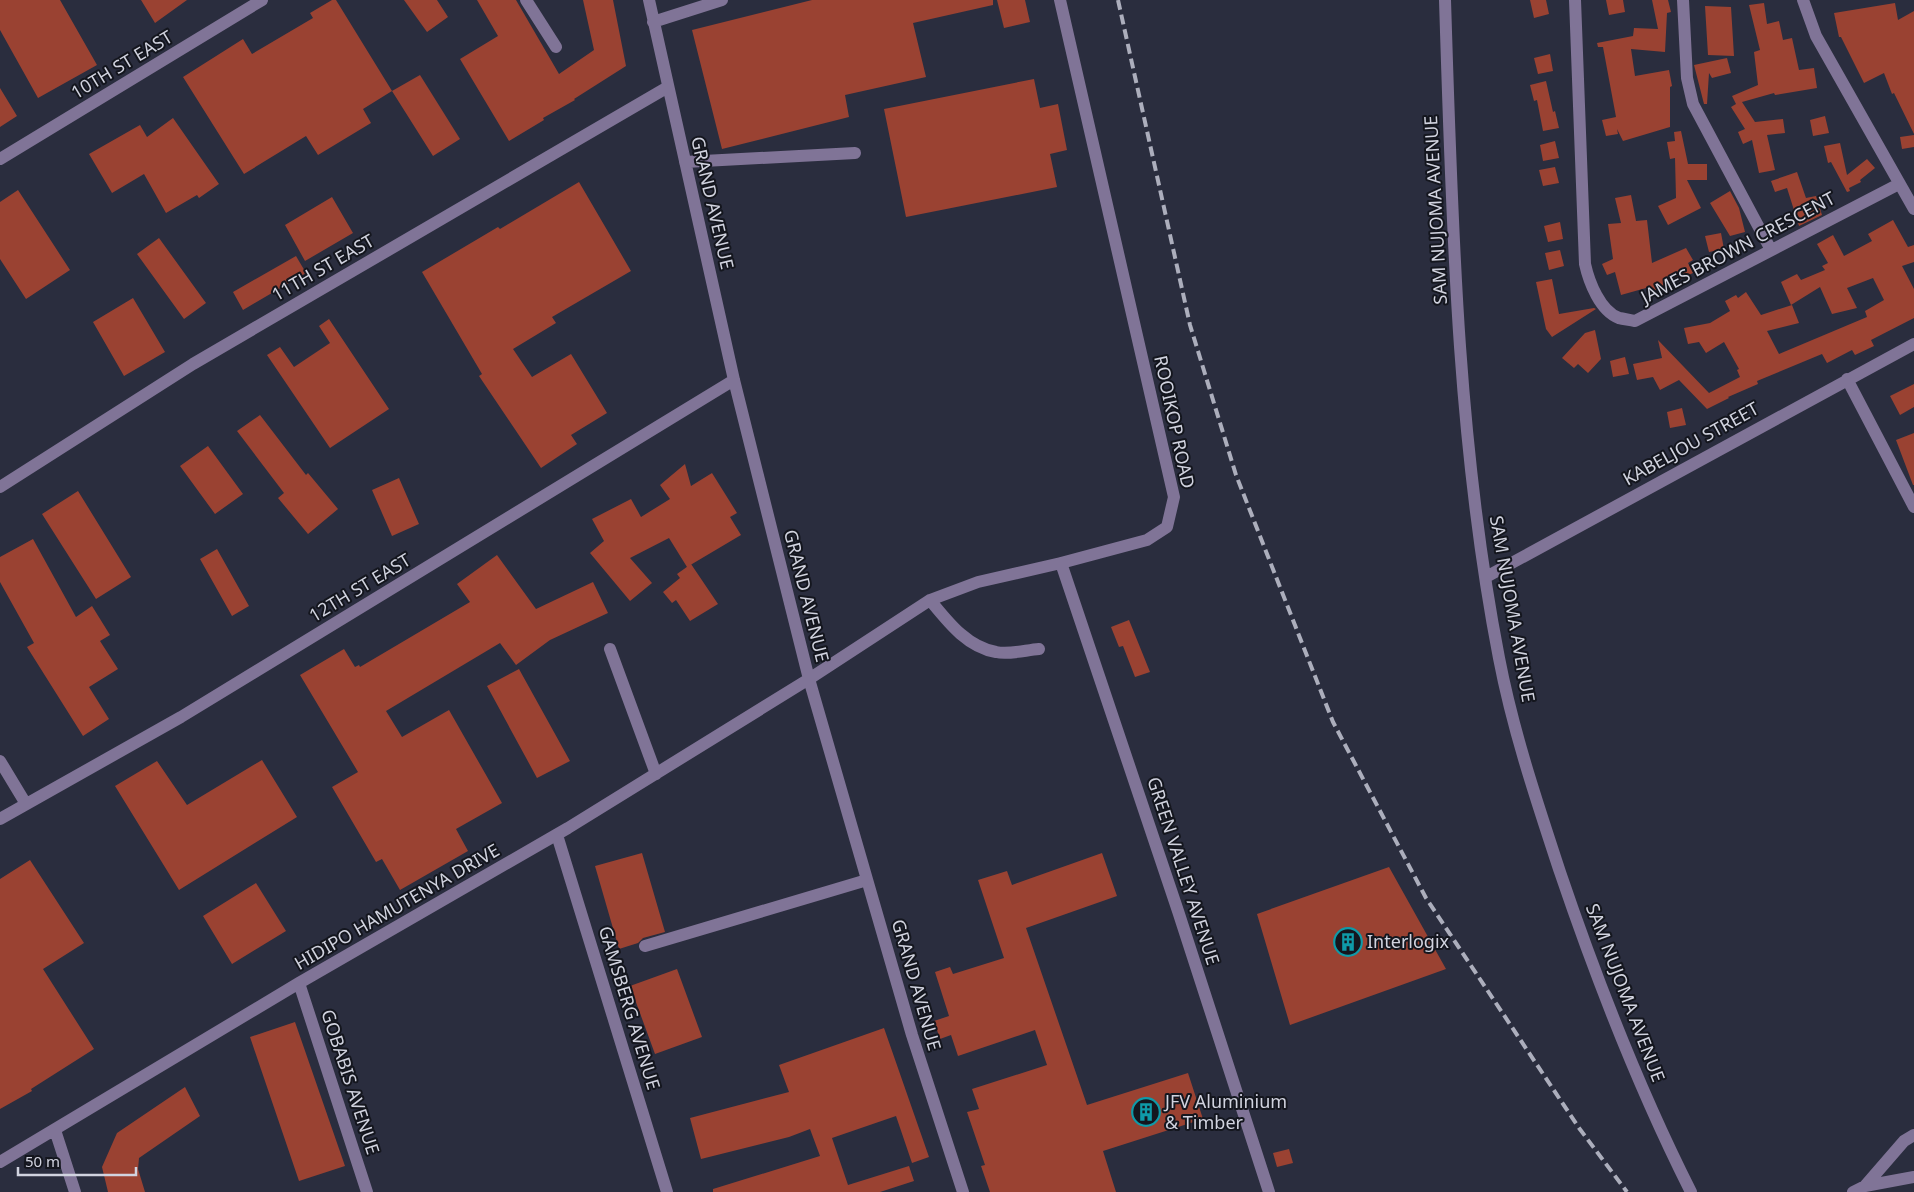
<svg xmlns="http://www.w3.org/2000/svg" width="1914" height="1192" font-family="'Noto Sans',sans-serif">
  <rect width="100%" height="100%" fill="#2a2d3e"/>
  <path fill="#9a4232" d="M 0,0 L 60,0 L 97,65 L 38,98 L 0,30 Z
    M 141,0 L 187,0 L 155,23 Z
    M 332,0 L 336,0 L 392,91 L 363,109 L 371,123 L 318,155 L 306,136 L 244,174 L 183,77 L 243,39 L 252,54 L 313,18 L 310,13 Z
    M 404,0 L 437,0 L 448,17 L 427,32 Z
    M 477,0 L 516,0 L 559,74 L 594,50 L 583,0 L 613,0 L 626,66 L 574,99 L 575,100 L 543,118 L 544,120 L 509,141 L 460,59 L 498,36 Z
    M 812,0 L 993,0 L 993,5 L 913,23 L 926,77 L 845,95 L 849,117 L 722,149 L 692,30 Z
    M 997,0 L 1025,0 L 1030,22 L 1004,28 Z
    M 1530,0 L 1546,0 L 1549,14 L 1534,18 Z
    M 1606,0 L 1623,0 L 1625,12 L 1609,15 Z
    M 1652,0 L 1668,0 L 1671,12 L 1667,13 L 1665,52 L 1631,49 L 1635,76 L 1669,70 L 1672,86 L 1670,87 L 1670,127 L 1623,141 L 1617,129 L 1618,134 L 1606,136 L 1602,120 L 1616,117 L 1603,47 L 1598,47 L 1597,43 L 1633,36 L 1634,28 L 1658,29 Z
    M 1764,3 L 1767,24 L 1779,21 L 1783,40 L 1792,38 L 1799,70 L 1814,68 L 1817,88 L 1775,95 L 1774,93 L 1742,102 L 1755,122 L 1783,119 L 1785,133 L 1767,135 L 1775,170 L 1759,173 L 1752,140 L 1743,144 L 1738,132 L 1745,129 L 1731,107 L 1736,104 L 1732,96 L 1758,85 L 1754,52 L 1760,50 L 1749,5 Z
    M 1895,3 L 1898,20 L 1914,11 L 1914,134 L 1894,93 L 1892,94 L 1884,73 L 1864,83 L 1841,37 L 1839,37 L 1834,13 Z
    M 1705,6 L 1731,7 L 1734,56 L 1708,55 Z
    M 1550,54 L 1553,71 L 1538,74 L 1534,58 Z
    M 1727,58 L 1731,73 L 1712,78 L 1709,73 L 1707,104 L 1704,104 L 1694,65 Z
    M 420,75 L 460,139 L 433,156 L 392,91 Z
    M 1034,79 L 1040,108 L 1058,104 L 1067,150 L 1050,154 L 1057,187 L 906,217 L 884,109 Z
    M 1546,81 L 1553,112 L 1555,111 L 1559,128 L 1543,131 L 1537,100 L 1534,101 L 1530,85 Z
    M 0,88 L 17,116 L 0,127 Z
    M 1825,116 L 1829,133 L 1813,136 L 1810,120 Z
    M 173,118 L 219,184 L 199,198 L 197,195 L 166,213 L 144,174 L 112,193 L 89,154 L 140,125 L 147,137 Z
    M 1681,131 L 1688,164 L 1707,164 L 1707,180 L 1687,180 L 1701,208 L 1668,225 L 1658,206 L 1676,198 L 1675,158 L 1670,159 L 1667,142 L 1675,141 L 1674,132 Z
    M 1914,135 L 1914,147 L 1902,149 L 1900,137 Z
    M 1555,141 L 1559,158 L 1543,161 L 1540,145 Z
    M 1840,143 L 1847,175 L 1867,159 L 1875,168 L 1860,180 L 1861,182 L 1849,188 L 1850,191 L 1847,192 L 1831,162 L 1828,163 L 1824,146 Z
    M 1555,167 L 1559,183 L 1543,186 L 1539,170 Z
    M 1797,172 L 1806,198 L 1816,196 L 1822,215 L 1799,226 L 1787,188 L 1775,192 L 1771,181 Z
    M 579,182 L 631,271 L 552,317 L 556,323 L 513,349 L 532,377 L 571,354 L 607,413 L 571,435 L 577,444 L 541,468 L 479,376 L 482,374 L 422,272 L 498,227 L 500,229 Z
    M 18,190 L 70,270 L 26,299 L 0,259 L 0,202 Z
    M 1730,191 L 1739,208 L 1745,232 L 1730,236 L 1710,203 Z
    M 1631,195 L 1636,221 L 1647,220 L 1652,263 L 1686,248 L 1693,260 L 1688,263 L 1693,273 L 1650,293 L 1646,288 L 1621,295 L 1615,272 L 1607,275 L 1602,264 L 1613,259 L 1608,224 L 1621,223 L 1615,198 Z
    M 332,197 L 353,233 L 305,261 L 285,225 Z
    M 1893,220 L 1908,247 L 1914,245 L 1914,262 L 1902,266 L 1914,289 L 1914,318 L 1871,340 L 1874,346 L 1855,355 L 1852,350 L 1827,363 L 1822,354 L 1757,381 L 1758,384 L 1728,397 L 1729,398 L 1707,409 L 1679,380 L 1660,390 L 1653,377 L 1637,380 L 1633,364 L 1662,358 L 1658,340 L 1709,393 L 1740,377 L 1737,370 L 1739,369 L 1724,342 L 1706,353 L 1699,342 L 1688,344 L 1684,328 L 1710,323 L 1730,311 L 1725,301 L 1736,295 L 1738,298 L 1746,292 L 1761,315 L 1792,305 L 1799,323 L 1767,331 L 1779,354 L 1867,317 L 1865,311 L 1884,300 L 1873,278 L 1847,288 L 1857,308 L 1832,314 L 1820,287 L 1791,305 L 1781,282 L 1797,274 L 1801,280 L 1825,270 L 1822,266 L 1828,263 L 1817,244 L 1833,235 L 1844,256 L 1872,241 L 1868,234 Z
    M 1560,222 L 1563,239 L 1548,242 L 1544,226 Z
    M 1721,233 L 1724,249 L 1709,252 L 1705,236 Z
    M 159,238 L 206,303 L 184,319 L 137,254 Z
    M 1560,250 L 1564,266 L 1549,270 L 1545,253 Z
    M 296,256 L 306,273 L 243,310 L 233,292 Z
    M 1552,279 L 1559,314 L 1594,308 L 1596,309 L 1552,337 L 1546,329 L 1536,282 Z
    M 133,298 L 165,352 L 124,376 L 93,322 Z
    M 329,319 L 389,409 L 330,448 L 267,355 L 280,347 L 294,367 L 330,343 L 319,326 Z
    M 1595,330 L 1601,359 L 1588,373 L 1578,364 L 1574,368 L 1562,358 L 1585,333 Z
    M 1625,357 L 1629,374 L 1613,377 L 1610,361 Z
    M 1914,384 L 1914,407 L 1900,415 L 1890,396 Z
    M 1682,408 L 1686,425 L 1670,428 L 1667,412 Z
    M 260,415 L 306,475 L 308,473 L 338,509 L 308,534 L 278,498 L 284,493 L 237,431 Z
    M 1914,433 L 1914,485 L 1913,485 L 1896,440 Z
    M 208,446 L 243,494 L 215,514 L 180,466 Z
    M 685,464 L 691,486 L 712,473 L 737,513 L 730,517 L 741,535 L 687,567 L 669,538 L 630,558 L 652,583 L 630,601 L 590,553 L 604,541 L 592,519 L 631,499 L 641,517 L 670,499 L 660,485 Z
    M 399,478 L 419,524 L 392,536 L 372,490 Z
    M 78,491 L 131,577 L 96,599 L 42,514 Z
    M 33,539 L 76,617 L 92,606 L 110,635 L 100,641 L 118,669 L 89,687 L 109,719 L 83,736 L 27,647 L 34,643 L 0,582 L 0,557 Z
    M 217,549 L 249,606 L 232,616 L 200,559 Z
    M 497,555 L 536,609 L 593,582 L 608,613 L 550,640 L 516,665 L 500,643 L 386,711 L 402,737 L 449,710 L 502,803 L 456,829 L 468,851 L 400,890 L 382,859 L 376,862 L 332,787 L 358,772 L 300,675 L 344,649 L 355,667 L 359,665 L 360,667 L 470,602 L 457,584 Z
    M 691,564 L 718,604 L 690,621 L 676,600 L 672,603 L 663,592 L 680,578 L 677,574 Z
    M 1129,620 L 1150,672 L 1135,677 L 1123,646 L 1119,647 L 1111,627 Z
    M 519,669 L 570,761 L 537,778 L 487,686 Z
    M 262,760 L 297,817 L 179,890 L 115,786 L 157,761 L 187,805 Z
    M 642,853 L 665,932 L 643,938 L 638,943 L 619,949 L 595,866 Z
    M 1102,853 L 1117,896 L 1026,928 L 1087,1105 L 1188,1073 L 1203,1119 L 1103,1151 L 1116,1192 L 990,1192 L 981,1166 L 985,1165 L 967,1112 L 979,1109 L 972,1089 L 1047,1065 L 1035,1030 L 958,1056 L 951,1035 L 940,1039 L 934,1021 L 949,1016 L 935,972 L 950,967 L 953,974 L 1004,958 L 978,880 L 1007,871 L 1012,885 Z
    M 30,860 L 84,943 L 43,969 L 94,1049 L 31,1089 L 32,1091 L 0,1109 L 0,879 Z
    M 1389,867 L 1446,969 L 1290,1025 L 1257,914 Z
    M 256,883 L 286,931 L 232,964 L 203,916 Z
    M 677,969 L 702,1037 L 655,1054 L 630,986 Z
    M 295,1022 L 345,1166 L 299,1181 L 250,1037 Z
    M 884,1028 L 929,1157 L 912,1163 L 896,1116 L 832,1138 L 848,1185 L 909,1166 L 914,1181 L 880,1192 L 713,1192 L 713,1189 L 820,1156 L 810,1129 L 789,1137 L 701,1159 L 690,1118 L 789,1092 L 779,1065 Z
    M 185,1087 L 200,1116 L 139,1158 L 138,1169 L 145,1192 L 108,1192 L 102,1167 L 117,1133 Z
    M 1289,1149 L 1293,1163 L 1277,1167 L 1273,1153 Z"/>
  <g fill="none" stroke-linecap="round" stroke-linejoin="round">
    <path stroke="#807497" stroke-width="12" d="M 526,0 L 556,47
      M 649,0 L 734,380 L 809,679 L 912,1035 L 963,1192
      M 1445,0 C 1452,219 1457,442 1499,658 C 1513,731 1537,802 1560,872 C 1597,981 1639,1089 1691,1192
      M 1575,0 L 1585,264 C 1589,282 1600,311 1619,318 C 1624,319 1630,320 1635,321 L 1899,184
      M 1683,0 L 1687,78 L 1693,104 L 1771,250
      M 1803,0 L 1816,36 L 1914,209
      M 653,22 L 722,0
      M 0,159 L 262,0
      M 685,162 L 855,153
      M 1847,379 L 1914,507
      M 0,487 L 193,364 L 668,87
      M 1061,563 L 1178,911 L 1269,1192
      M 1486,577 L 1914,344
      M 930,600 C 948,622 967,647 996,652 C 1009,655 1026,650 1039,649
      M 610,649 L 656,774
      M 0,761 L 26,804
      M 0,819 L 181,717 L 734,380
      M 557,835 L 667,1192
      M 645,946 L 867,880
      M 299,983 L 367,1192
      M 55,1130 L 75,1192
      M 0,1162 L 299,983 L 568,828 L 809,679 L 930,600 L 978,582 L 1061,563 L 1147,540 L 1167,527 L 1174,497 L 1060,0
      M 1865,1186 L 1904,1141 L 1914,1135
      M 1853,1192 L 1865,1186 L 1914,1177"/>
    <path stroke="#acaebc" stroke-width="4" stroke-dasharray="10 5" stroke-linecap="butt" d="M 1118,0 L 1190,325 L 1236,475 L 1333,722 L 1426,898 L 1579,1128 L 1627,1192"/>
  </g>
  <defs>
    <symbol id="building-ring" viewBox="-11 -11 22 22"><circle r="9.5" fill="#14161e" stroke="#0f9aa8" stroke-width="1.5"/><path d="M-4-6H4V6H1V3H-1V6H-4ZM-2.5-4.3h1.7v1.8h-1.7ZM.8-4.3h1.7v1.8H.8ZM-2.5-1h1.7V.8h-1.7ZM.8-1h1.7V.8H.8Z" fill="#0f9aa8"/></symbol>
  </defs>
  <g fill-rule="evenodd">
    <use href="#building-ring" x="1332" y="926" width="32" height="32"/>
    <use href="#building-ring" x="1130" y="1096" width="32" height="32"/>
  </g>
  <g text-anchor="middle" stroke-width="4" stroke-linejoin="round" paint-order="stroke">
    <g font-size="18" fill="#d1d3df" stroke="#14161e">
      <text transform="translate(122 65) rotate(-31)" y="6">10TH ST EAST</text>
      <text transform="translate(712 203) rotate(77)" y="6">GRAND AVENUE</text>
      <text transform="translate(1436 210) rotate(-93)" y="6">SAM NUJOMA AVENUE</text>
      <text transform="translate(1738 248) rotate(-28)" y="6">JAMES BROWN CRESCENT</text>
      <text transform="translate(323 268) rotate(-30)" y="6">11TH ST EAST</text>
      <text transform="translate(1174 422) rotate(78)" y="6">ROOIKOP ROAD</text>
      <text transform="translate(1691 444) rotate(-29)" y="6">KABELJOU STREET</text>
      <text transform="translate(360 588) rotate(-31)" y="6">12TH ST EAST</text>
      <text transform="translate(806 596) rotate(76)" y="6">GRAND AVENUE</text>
      <text transform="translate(1512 609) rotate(80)" y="6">SAM NUJOMA AVENUE</text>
      <text transform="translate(1183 871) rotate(72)" y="6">GREEN VALLEY AVENUE</text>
      <text transform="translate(397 907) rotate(-30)" y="6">HIDIPO HAMUTENYA DRIVE</text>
      <text transform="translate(916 985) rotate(74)" y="6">GRAND AVENUE</text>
      <text transform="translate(1625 993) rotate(69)" y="6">SAM NUJOMA AVENUE</text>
      <text transform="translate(629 1008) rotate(73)" y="6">GAMSBERG AVENUE</text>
      <text transform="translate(350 1082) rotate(72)" y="6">GOBABIS AVENUE</text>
    </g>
    <g font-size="18" fill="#d1d3df" stroke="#14161e" text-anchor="start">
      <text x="1367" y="948">Interlogix</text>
      <text x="1165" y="1108">JFV Aluminium<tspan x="1165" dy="21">&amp; Timber</tspan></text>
    </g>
  </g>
  <path d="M18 1167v8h118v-8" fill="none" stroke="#d1d3df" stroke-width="2.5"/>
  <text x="25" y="1167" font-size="15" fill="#d1d3df" stroke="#14161e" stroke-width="4" paint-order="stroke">50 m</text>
</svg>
